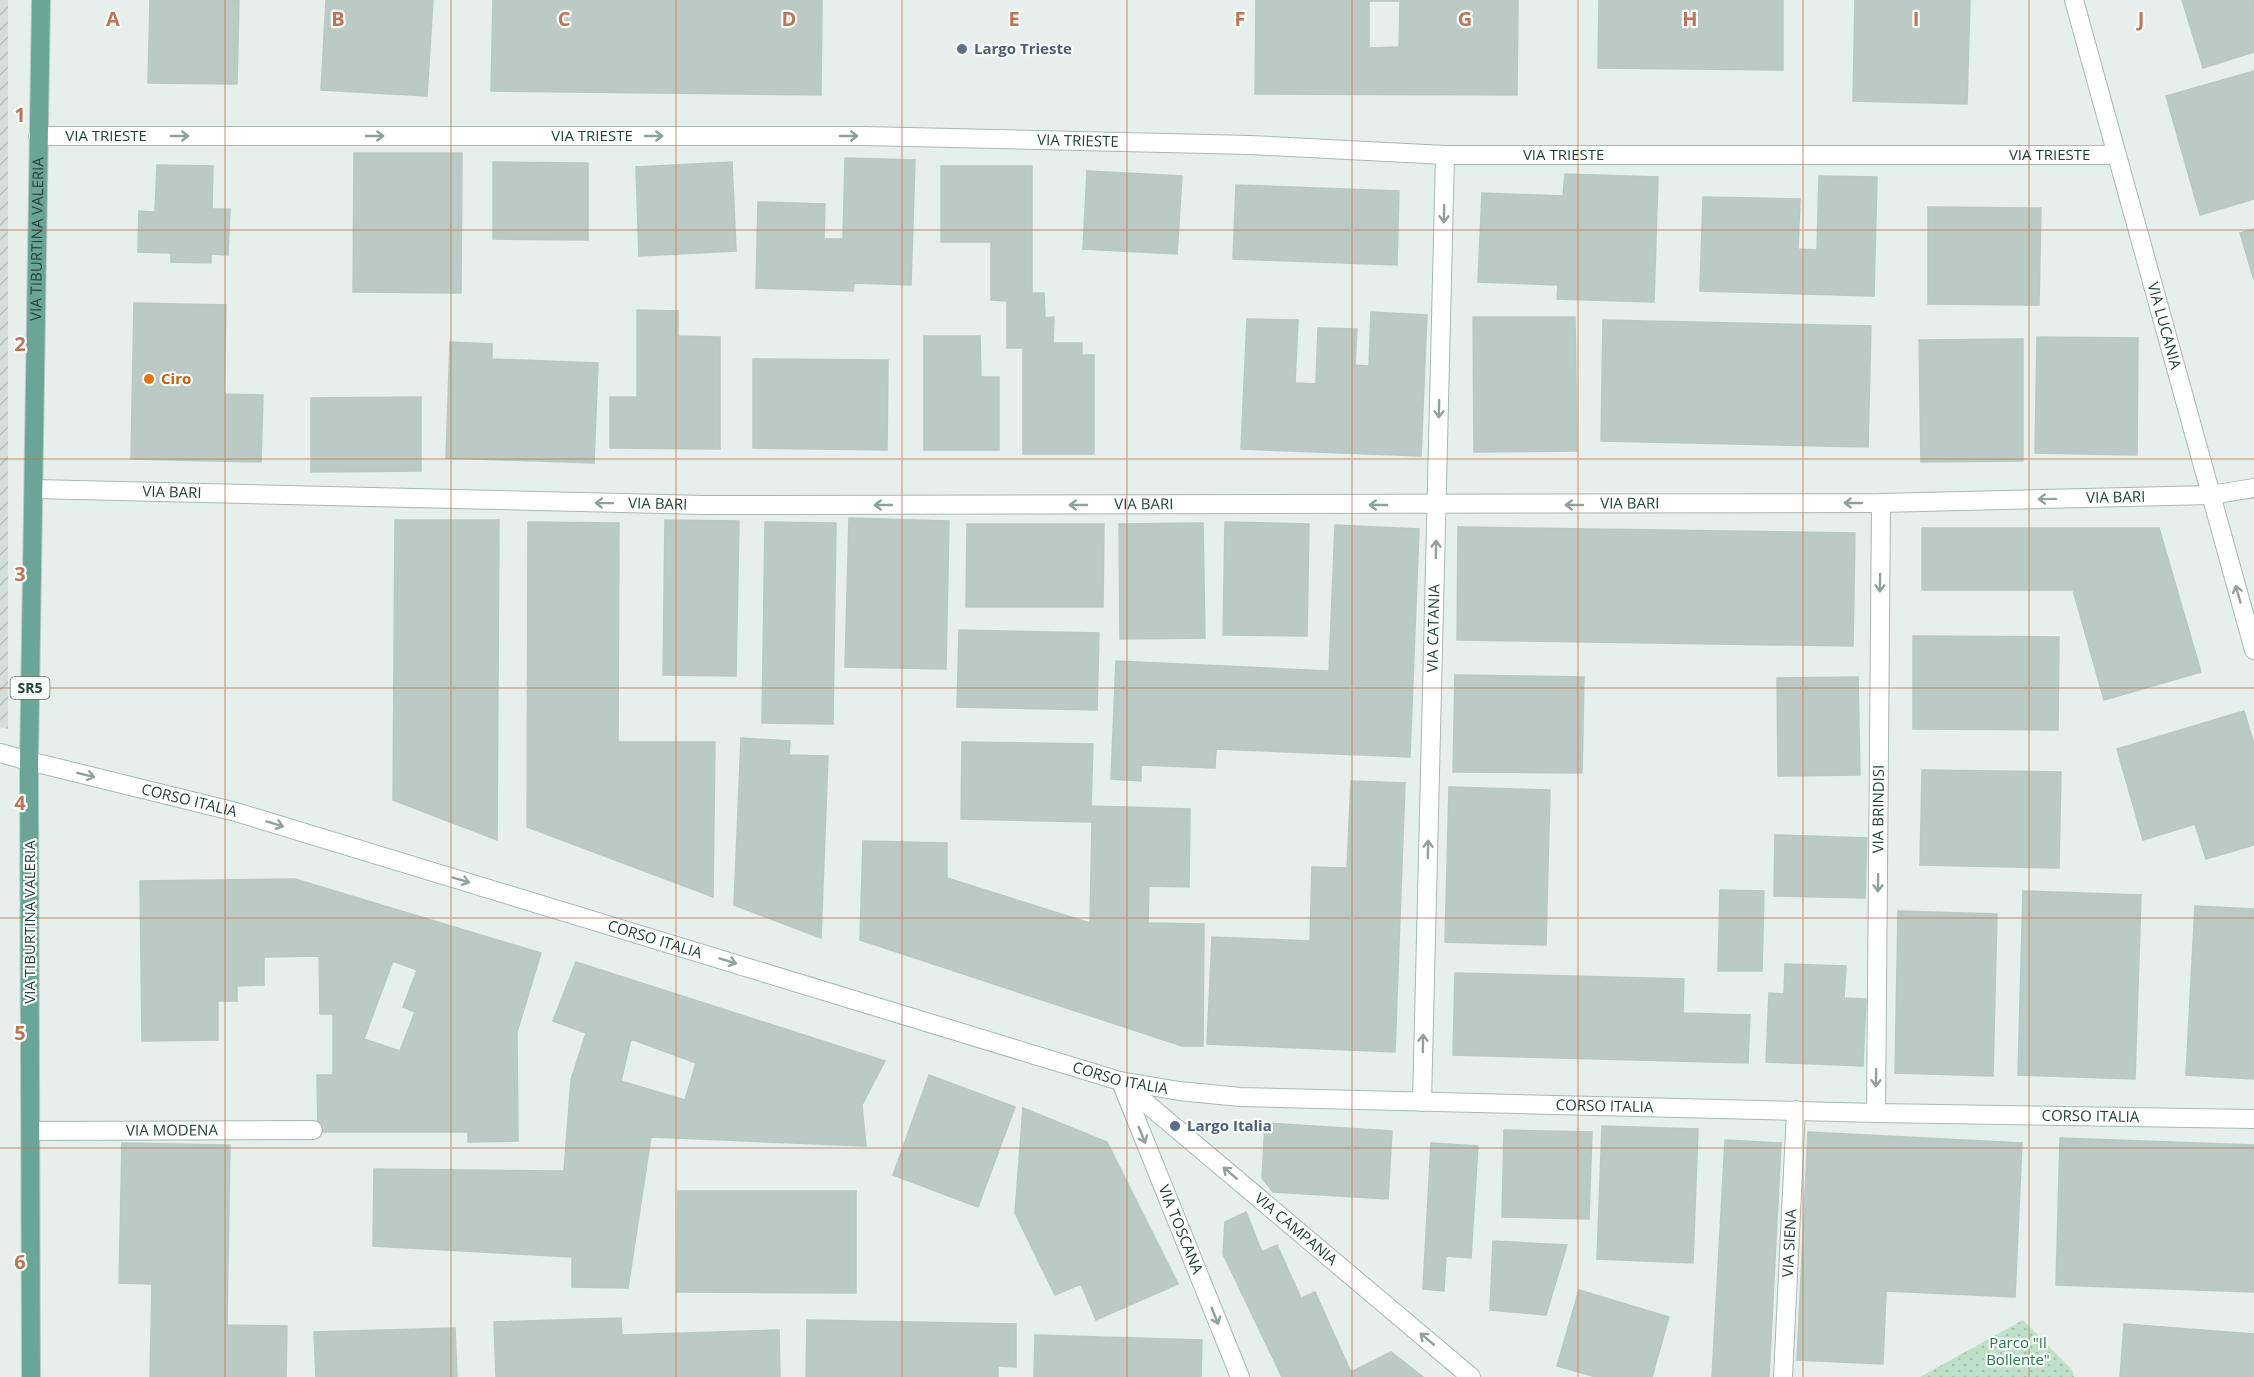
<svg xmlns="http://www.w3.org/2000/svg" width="2254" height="1377" font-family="'Open Sans',sans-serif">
  <defs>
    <pattern id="industrial-furrows" width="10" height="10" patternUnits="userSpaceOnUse" patternTransform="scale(1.5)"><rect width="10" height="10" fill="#d4dfda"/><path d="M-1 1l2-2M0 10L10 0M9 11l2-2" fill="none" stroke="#b6c1bc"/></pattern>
    <pattern id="park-dots" width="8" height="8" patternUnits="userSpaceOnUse" patternTransform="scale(1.5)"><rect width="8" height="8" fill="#bfe0c8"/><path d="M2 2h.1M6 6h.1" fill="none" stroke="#a4c1ad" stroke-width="1.8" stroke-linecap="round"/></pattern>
  </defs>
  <rect width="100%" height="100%" fill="#e6efeb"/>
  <path fill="url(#industrial-furrows)" d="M 0,0 L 8,0 L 8,729 L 0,727 Z"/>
  <path fill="url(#park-dots)" d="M 2023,1320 L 2073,1371 L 2074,1377 L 1920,1377 Z"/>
  <path fill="#bbcac4" stroke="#b8c9c2" stroke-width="1.5" fill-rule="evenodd" d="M 150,0 L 239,0 L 237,84 L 148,83 Z
    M 326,0 L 433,0 L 427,96 L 321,90 Z
    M 493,0 L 822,0 L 821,95 L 491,91 Z
    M 1256,0 L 1518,0 L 1517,95 L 1255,94 ZM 1369,1 L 1400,1 L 1399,47 L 1369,48 Z
    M 1599,0 L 1783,0 L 1783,70 L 1598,68 Z
    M 1855,0 L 1970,0 L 1967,104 L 1853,101 Z
    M 2182,0 L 2254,0 L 2254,52 L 2203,68 Z
    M 2254,71 L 2254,199 L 2200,215 L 2166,96 Z
    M 354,153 L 462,153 L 461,293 L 353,292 Z
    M 845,158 L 915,160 L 911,285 L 854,283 L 853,291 L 756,288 L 758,202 L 825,204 L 824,239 L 843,239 Z
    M 493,162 L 588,163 L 588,240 L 493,239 Z
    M 732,162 L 736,251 L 639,256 L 636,167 Z
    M 157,165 L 213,166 L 212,209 L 230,209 L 228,255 L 211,254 L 211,263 L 171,262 L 171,253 L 138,252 L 139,211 L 155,212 Z
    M 941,166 L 1032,166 L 1032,293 L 1044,293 L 1045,318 L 1054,317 L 1053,343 L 1082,343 L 1082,355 L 1094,355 L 1094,454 L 1023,454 L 1023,348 L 1007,348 L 1007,301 L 991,300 L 991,242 L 941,242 Z
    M 1087,171 L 1182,176 L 1177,254 L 1083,249 Z
    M 1565,174 L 1658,177 L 1654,302 L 1557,299 L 1558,285 L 1478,282 L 1482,193 L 1563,196 Z
    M 1819,176 L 1877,177 L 1874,296 L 1700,291 L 1703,197 L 1800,199 L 1798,249 L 1817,250 Z
    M 1236,185 L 1399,191 L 1397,265 L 1233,259 Z
    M 1928,207 L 2041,208 L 2039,305 L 1928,304 Z
    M 2254,229 L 2254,280 L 2240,233 Z
    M 134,303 L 226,305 L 224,394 L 263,395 L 261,462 L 131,459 Z
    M 637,310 L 678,311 L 678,336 L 720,337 L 720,449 L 610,448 L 610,397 L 637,397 Z
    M 1371,312 L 1427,315 L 1421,456 L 1241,449 L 1247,319 L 1298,320 L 1295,383 L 1316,384 L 1318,328 L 1357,329 L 1355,365 L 1369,366 Z
    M 1473,317 L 1575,317 L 1577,451 L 1474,452 Z
    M 1603,320 L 1871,326 L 1868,447 L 1601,441 Z
    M 924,336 L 980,336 L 981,377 L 999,377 L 999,450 L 924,450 Z
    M 2037,337 L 2138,338 L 2137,455 L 2035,453 Z
    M 2023,339 L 2023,461 L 1921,462 L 1919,340 Z
    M 450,342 L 492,344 L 492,359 L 598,363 L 594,463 L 446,458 Z
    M 753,359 L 888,360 L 887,450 L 753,448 Z
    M 421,397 L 421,471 L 311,472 L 311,398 Z
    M 849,518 L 949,521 L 946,669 L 845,667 Z
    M 395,520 L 499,520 L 497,840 L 393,800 Z
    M 665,520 L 739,521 L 736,676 L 663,675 Z
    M 528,522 L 619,523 L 618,742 L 715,742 L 713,897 L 527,827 Z
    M 765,522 L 836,523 L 833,724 L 762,723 Z
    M 1225,522 L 1309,524 L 1307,636 L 1223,635 Z
    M 1203,523 L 1205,638 L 1120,639 L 1119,524 Z
    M 967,524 L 1104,524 L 1103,607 L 966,607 Z
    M 1335,525 L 1419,529 L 1410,757 L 1216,749 L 1215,768 L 1141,765 L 1141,781 L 1111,779 L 1116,661 L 1329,671 Z
    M 1458,527 L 1855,533 L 1853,646 L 1457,640 Z
    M 1922,528 L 2159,528 L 2201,672 L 2104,700 L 2073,590 L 1922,590 Z
    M 959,630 L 1099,633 L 1097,710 L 957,707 Z
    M 1913,636 L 2059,637 L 2058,730 L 1913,729 Z
    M 1455,675 L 1584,677 L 1582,773 L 1453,772 Z
    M 1858,677 L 1860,775 L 1778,776 L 1777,678 Z
    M 2244,711 L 2254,744 L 2254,845 L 2206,859 L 2195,824 L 2143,840 L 2117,749 Z
    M 741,738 L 790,741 L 789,755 L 828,756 L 821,938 L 734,905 Z
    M 962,742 L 1093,744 L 1091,806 L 1190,809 L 1189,887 L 1149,886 L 1148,923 L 1204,924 L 1203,1046 L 1182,1046 L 860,940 L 863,841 L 947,843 L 947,878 L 1090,923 L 1092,822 L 961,819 Z
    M 1922,770 L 2061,772 L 2059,868 L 1920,865 Z
    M 1351,781 L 1405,783 L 1395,1052 L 1207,1044 L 1212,937 L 1310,941 L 1312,867 L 1347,868 Z
    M 1449,787 L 1550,790 L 1546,945 L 1445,942 Z
    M 1775,835 L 1867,838 L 1865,898 L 1774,896 Z
    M 295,879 L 541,953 L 517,1032 L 518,1141 L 468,1142 L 468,1132 L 318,1132 L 317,1075 L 333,1075 L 333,1014 L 320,1014 L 319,956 L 264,957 L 264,985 L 237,986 L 237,1001 L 218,1001 L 218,1040 L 142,1041 L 140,881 ZM 393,961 L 417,970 L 403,1007 L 415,1012 L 400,1051 L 364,1039 Z
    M 1720,890 L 1764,891 L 1762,971 L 1718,971 Z
    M 2023,891 L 2141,895 L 2135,1079 L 2018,1075 Z
    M 2195,906 L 2254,909 L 2254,1079 L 2186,1075 Z
    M 1898,911 L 1997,914 L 1993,1076 L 1895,1073 Z
    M 576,962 L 885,1061 L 862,1105 L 866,1146 L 651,1137 L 628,1288 L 572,1287 L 572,1257 L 373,1246 L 374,1169 L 564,1171 L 571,1080 L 586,1033 L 553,1021 ZM 631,1039 L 696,1063 L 685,1100 L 621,1081 Z
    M 1785,964 L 1846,966 L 1844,998 L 1866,999 L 1863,1066 L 1766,1062 L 1769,993 L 1784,994 Z
    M 1455,973 L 1684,979 L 1683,1013 L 1750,1015 L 1748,1063 L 1453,1055 Z
    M 929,1075 L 1015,1107 L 978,1207 L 893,1175 Z
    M 1023,1108 L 1107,1142 L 1178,1284 L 1096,1320 L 1081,1284 L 1055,1295 L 1015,1213 Z
    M 1265,1123 L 1392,1131 L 1388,1199 L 1273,1192 L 1262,1178 Z
    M 1602,1126 L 1698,1129 L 1693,1263 L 1597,1259 Z
    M 1504,1130 L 1592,1132 L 1589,1219 L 1502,1217 Z
    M 1808,1132 L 2022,1143 L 2015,1297 L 1886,1291 L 1883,1364 L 1797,1360 Z
    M 2060,1138 L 2254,1145 L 2254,1292 L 2056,1285 Z
    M 1725,1140 L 1781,1143 L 1769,1377 L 1712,1377 Z
    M 122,1143 L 230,1145 L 227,1325 L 287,1326 L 286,1377 L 150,1377 L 152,1284 L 119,1283 Z
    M 1431,1143 L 1478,1146 L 1471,1258 L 1446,1256 L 1444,1291 L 1423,1289 Z
    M 678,1191 L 856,1191 L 856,1293 L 677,1292 Z
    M 1246,1212 L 1262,1252 L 1277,1245 L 1301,1298 L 1315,1292 L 1351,1372 L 1391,1352 L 1423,1377 L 1282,1377 L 1223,1254 L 1225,1222 Z
    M 1493,1241 L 1567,1245 L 1546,1315 L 1490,1310 Z
    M 1579,1290 L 1669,1317 L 1652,1377 L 1596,1377 L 1557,1366 Z
    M 621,1318 L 622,1335 L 779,1330 L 780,1377 L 496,1377 L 494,1322 Z
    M 807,1320 L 1016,1324 L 1016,1367 L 998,1366 L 998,1377 L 806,1377 Z
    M 2124,1324 L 2254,1334 L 2254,1377 L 2120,1377 Z
    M 455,1328 L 457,1377 L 316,1377 L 314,1332 Z
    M 1035,1335 L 1202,1340 L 1201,1377 L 1034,1377 Z"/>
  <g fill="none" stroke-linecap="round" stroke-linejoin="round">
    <defs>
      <g id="street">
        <path id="s1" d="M 2074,0 L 2254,650"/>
        <path id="s2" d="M 38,136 L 863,136 L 1250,145 L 1445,155 L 2117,155"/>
        <path id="s3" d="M 34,489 L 704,505 L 1881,503 L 2211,495 L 2254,488"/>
        <path d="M 0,753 L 29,761"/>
        <path id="s4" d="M 1120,1081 L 1471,1377"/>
        <path id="s5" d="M 1121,1082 L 1240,1377"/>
        <path id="s6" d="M 1422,1102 L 1445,155"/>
        <path id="s7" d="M 1876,1113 L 1881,503"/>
        <path id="s8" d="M 31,1131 L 313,1130"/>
        <path id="s9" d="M 1783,1377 L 1796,1110"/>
      </g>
      <g id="secondary">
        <path id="s10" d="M 29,761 L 236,812 L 1120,1081 L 1179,1091 L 1240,1097 L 1876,1113 L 2254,1119"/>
      </g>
      <g id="primary">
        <path id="s11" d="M 31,1377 L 29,761 L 41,0"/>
      </g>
    </defs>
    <use href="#street" stroke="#a8b8b2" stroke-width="20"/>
    <use href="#secondary" stroke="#a4bbb3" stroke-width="20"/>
    <use href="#primary" stroke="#c2cac8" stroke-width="20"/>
    <use href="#street" stroke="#fff" stroke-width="18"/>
    <use href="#secondary" stroke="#fff" stroke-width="18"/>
    <use href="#primary" stroke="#6aa596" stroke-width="18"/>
  </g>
  <defs><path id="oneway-shaft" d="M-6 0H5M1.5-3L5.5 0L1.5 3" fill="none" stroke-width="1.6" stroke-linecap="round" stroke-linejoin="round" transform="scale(1.5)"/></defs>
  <g stroke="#92a09c">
    <use href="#oneway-shaft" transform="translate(180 136)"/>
    <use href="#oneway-shaft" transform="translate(375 136)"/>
    <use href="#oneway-shaft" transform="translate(654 136)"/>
    <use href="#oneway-shaft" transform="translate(849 136)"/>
    <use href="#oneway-shaft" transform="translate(1444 214) rotate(91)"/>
    <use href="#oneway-shaft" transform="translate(1439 409) rotate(91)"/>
    <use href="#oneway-shaft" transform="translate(2047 499) rotate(179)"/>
    <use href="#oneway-shaft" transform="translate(604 503) rotate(-179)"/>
    <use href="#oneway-shaft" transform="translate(1853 503) rotate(180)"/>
    <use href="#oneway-shaft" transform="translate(883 505) rotate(180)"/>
    <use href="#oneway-shaft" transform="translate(1078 505) rotate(180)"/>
    <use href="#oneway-shaft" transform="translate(1378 505) rotate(180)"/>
    <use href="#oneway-shaft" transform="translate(1574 505) rotate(180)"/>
    <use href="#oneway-shaft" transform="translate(1436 549) rotate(-89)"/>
    <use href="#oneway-shaft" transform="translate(1880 583) rotate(91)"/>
    <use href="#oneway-shaft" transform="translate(2238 594) rotate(-106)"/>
    <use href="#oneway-shaft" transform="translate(86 775) rotate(14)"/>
    <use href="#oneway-shaft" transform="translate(275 824) rotate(17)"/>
    <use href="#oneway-shaft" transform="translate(1428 849) rotate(-89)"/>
    <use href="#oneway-shaft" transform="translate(461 880) rotate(17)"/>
    <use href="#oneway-shaft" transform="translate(1878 883) rotate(91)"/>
    <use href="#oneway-shaft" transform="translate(728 961) rotate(17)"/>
    <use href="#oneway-shaft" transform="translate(1423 1043) rotate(-89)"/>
    <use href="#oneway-shaft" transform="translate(1876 1078) rotate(91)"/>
    <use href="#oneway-shaft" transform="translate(1142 1135) rotate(68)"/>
    <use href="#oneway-shaft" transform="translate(1230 1173) rotate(-140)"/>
    <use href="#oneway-shaft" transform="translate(1215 1316) rotate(68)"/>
    <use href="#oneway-shaft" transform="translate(1427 1339) rotate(-140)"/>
  </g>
  <path fill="none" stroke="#c07456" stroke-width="1.5" stroke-opacity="0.55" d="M 225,0 L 225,1377M 451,0 L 451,1377M 676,0 L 676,1377M 902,0 L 902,1377M 1127,0 L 1127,1377M 1352,0 L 1352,1377M 1578,0 L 1578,1377M 1803,0 L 1803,1377M 2029,0 L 2029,1377M 0,230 L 2254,230M 0,459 L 2254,459M 0,688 L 2254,688M 0,918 L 2254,918M 0,1148 L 2254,1148"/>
  <g fill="#5c6f8a" stroke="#f7fbf9" stroke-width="2">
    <circle cx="962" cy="49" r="6"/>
    <circle cx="1175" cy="1126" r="6"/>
  </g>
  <circle fill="#e8710a" stroke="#f7fbf9" stroke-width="2" cx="149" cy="379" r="6"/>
  <g text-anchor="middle" stroke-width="4.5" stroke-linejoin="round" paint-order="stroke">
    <rect fill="#f7fbf9" stroke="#637a73" stroke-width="1.5" x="10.5" y="677" width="39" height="22" rx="4.5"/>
    <g font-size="14" font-weight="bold" fill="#24423a">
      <text x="30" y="693">SR5</text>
    </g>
    <g font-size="15" font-weight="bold" fill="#4e5e75" stroke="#f7fbf9" text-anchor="start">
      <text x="974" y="54">Largo Trieste</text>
      <text x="1187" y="1131">Largo Italia</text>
    </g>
    <g font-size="15" fill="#24423a" stroke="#f7fbf9">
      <text dy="5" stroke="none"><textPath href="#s2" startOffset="68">VIA TRIESTE</textPath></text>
      <text dy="5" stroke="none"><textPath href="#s2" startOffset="554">VIA TRIESTE</textPath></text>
      <text dy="5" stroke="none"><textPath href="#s2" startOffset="1040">VIA TRIESTE</textPath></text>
      <text dy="5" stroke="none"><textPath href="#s2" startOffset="1526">VIA TRIESTE</textPath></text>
      <text dy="5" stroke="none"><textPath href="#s2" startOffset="2012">VIA TRIESTE</textPath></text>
      <text dy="5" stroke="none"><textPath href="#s11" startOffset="1138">VIA TIBURTINA VALERIA</textPath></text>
      <text dy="5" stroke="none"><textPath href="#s1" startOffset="338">VIA LUCANIA</textPath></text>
      <text dy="5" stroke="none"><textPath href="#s3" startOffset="138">VIA BARI</textPath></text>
      <text dy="5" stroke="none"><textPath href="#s3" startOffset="2082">VIA BARI</textPath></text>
      <text dy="5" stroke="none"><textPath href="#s3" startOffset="624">VIA BARI</textPath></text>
      <text dy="5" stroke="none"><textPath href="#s3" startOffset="1596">VIA BARI</textPath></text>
      <text dy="5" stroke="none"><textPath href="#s3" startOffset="1110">VIA BARI</textPath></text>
      <text dy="5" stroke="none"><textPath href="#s6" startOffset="474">VIA CATANIA</textPath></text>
      <text dy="5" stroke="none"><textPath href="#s10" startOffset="165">CORSO ITALIA</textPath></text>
      <text dy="5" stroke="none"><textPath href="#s7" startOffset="304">VIA BRINDISI</textPath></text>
      <text transform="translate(30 922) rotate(-90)" y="5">VIA TIBURTINA VALERIA</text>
      <text dy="5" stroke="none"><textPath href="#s10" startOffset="651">CORSO ITALIA</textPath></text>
      <text dy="5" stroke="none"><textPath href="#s10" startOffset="1137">CORSO ITALIA</textPath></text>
      <text dy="5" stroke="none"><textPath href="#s10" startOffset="1623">CORSO ITALIA</textPath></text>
      <text dy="5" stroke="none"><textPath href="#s10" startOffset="2109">CORSO ITALIA</textPath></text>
      <text dy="5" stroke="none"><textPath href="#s8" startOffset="141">VIA MODENA</textPath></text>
      <text dy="5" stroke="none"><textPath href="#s5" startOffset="159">VIA TOSCANA</textPath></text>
      <text dy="5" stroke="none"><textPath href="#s4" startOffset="230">VIA CAMPANIA</textPath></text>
      <text dy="5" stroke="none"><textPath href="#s9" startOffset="134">VIA SIENA</textPath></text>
    </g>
    <g font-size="15" font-weight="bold" fill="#c56008" stroke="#f7fbf9" text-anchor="start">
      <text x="161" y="384">Ciro</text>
    </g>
    <g font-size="15" fill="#2d7a4b" stroke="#f7fbf9">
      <text x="2018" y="1348">Parco "Il<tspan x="2018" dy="17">Bollente"</tspan></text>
    </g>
  </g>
  <g font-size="20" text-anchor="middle" font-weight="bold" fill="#c07456" stroke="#f7fbf9" stroke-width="4.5" stroke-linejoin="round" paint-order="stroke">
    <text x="113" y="26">A</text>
    <text x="338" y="26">B</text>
    <text x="564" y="26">C</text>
    <text x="789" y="26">D</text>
    <text x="1014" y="26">E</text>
    <text x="1240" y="26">F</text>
    <text x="1465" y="26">G</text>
    <text x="1690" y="26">H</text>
    <text x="1916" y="26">I</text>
    <text x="2141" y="26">J</text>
    <text x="20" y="122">1</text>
    <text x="20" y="351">2</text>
    <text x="20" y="581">3</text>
    <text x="20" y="810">4</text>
    <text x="20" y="1040">5</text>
    <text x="20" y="1269">6</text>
  </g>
</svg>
